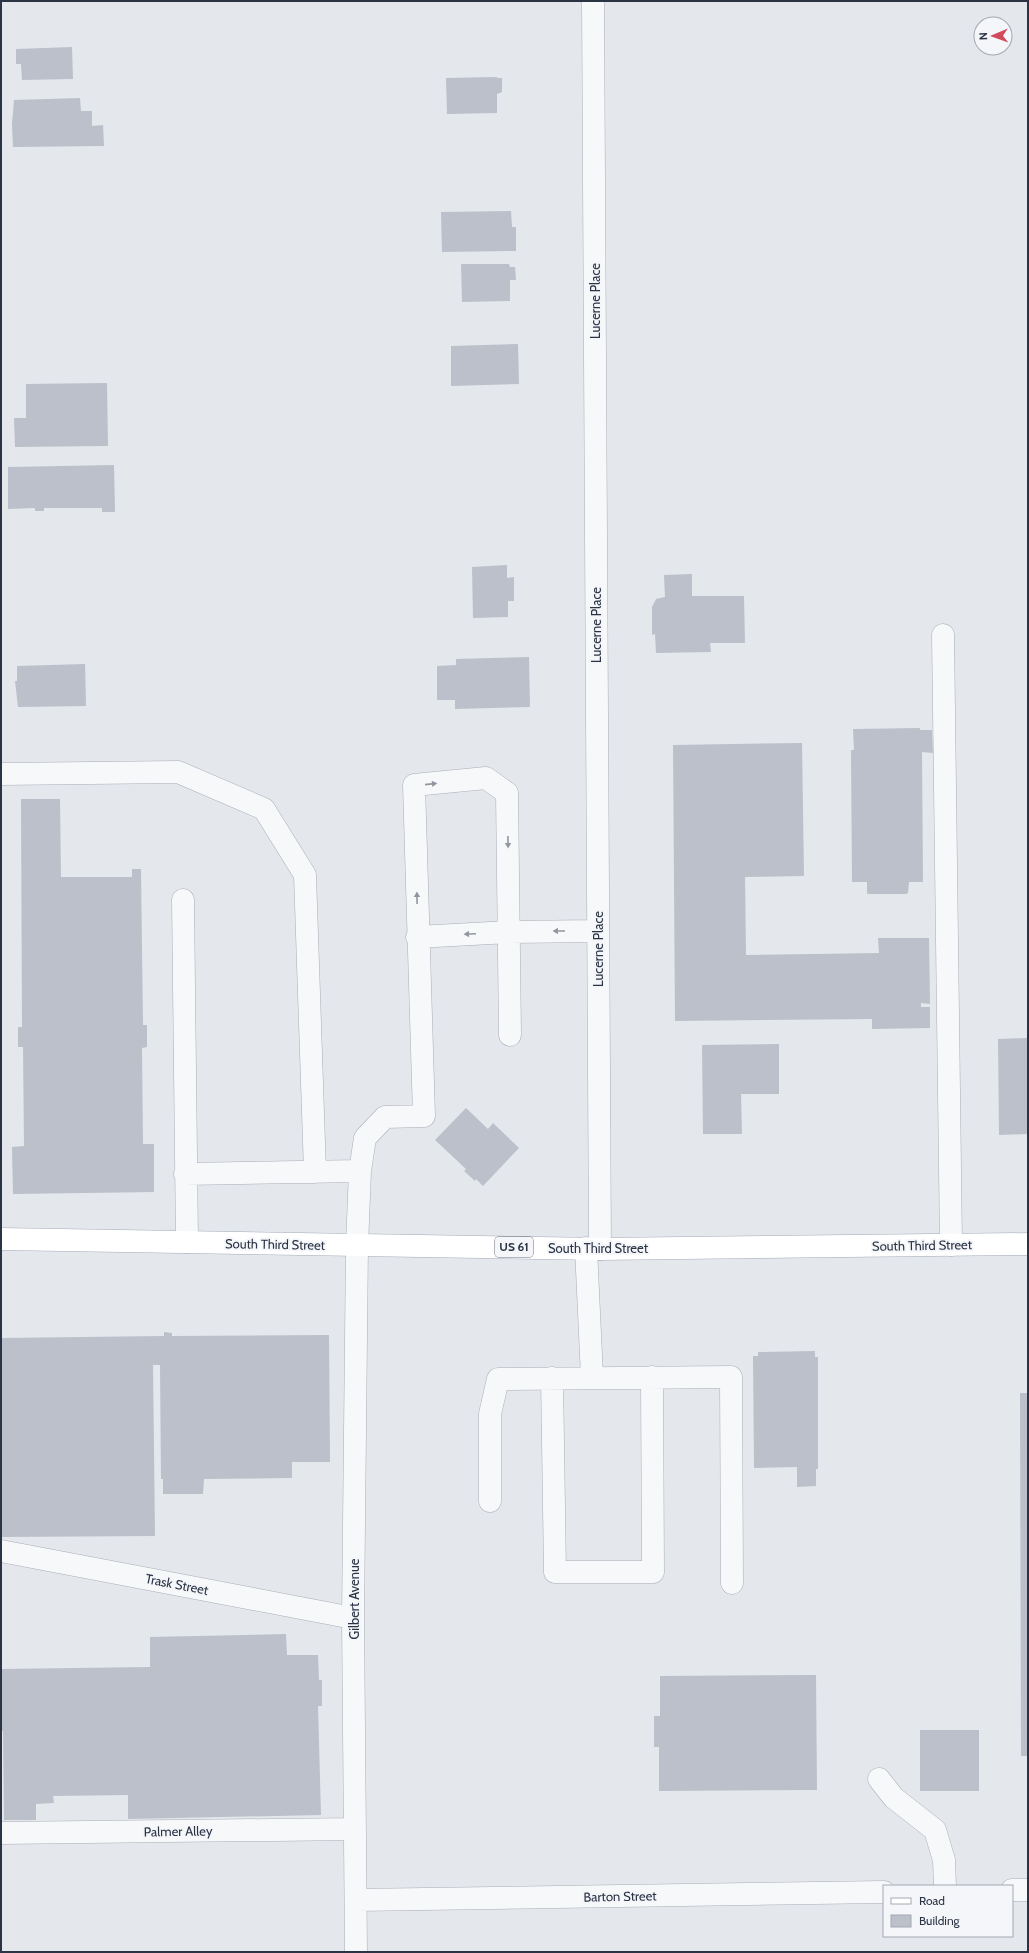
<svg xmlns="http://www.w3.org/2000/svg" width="1029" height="1953" font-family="Cabin,sans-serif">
  <rect width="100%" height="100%" fill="#e4e7ec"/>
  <path fill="#bbc0ca" d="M 72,47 L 73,79 L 22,80 L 21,64 L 16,64 L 16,49 Z
    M 497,77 L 497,78 L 502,78 L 502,92 L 497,94 L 497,113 L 447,114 L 446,78 Z
    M 80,98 L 81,111 L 92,111 L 92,126 L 103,125 L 104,146 L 13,147 L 12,124 L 14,100 Z
    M 511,211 L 512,227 L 516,227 L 516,251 L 442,252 L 441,212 Z
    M 461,264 L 509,264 L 510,267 L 515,267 L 516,280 L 510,280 L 510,301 L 462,302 Z
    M 518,344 L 519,384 L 451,386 L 451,346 Z
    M 107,383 L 108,446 L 15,447 L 14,418 L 26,418 L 26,384 Z
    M 114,465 L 115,512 L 102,512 L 102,508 L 44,508 L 44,511 L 35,511 L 35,508 L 8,509 L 8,467 Z
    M 507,565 L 507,578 L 514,577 L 514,601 L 508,601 L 508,617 L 473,618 L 472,567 Z
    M 692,574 L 692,596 L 744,596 L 745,643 L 710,643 L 711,652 L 656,653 L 655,634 L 652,635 L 652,607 L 656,599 L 665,597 L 664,575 Z
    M 529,657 L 530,707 L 455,709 L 455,700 L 437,700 L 437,666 L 456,665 L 456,659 Z
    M 85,664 L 86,706 L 18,707 L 15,681 L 17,681 L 17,666 Z
    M 920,728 L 920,730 L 932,730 L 933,753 L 922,752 L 923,882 L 909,882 L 908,893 L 906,894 L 868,894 L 867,893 L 867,882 L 852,882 L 851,750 L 854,750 L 853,729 Z
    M 802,743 L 804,876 L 745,877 L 746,955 L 879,953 L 878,938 L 929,938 L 930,1004 L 921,1003 L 921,1007 L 930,1007 L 930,1028 L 872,1029 L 872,1019 L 675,1021 L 673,745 Z
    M 21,799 L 60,799 L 61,877 L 132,877 L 132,869 L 141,869 L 143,1025 L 147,1025 L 147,1047 L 142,1048 L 143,1144 L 154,1144 L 154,1192 L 13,1194 L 12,1147 L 24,1146 L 23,1047 L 18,1047 L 18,1027 L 22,1027 Z
    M 1028,1038 L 1028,1134 L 999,1135 L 998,1039 Z
    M 779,1044 L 779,1094 L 741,1094 L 742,1134 L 703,1134 L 702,1045 Z
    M 466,1108 L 488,1129 L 493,1123 L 519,1148 L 483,1186 L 476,1179 L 475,1181 L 464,1171 L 466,1169 L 435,1140 Z
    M 164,1332 L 172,1333 L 172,1336 L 329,1335 L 330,1462 L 292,1462 L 292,1478 L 204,1479 L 203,1494 L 163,1494 L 163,1479 L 161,1479 L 160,1365 L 153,1365 L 155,1536 L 1,1537 L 1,1338 L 164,1336 Z
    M 815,1351 L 815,1357 L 818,1357 L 818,1469 L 816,1469 L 816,1486 L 797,1487 L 797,1467 L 754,1468 L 753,1356 L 758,1356 L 758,1352 Z
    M 1020,1393 L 1028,1393 L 1028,1756 L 1021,1756 Z
    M 286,1634 L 287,1655 L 318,1655 L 319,1680 L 322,1680 L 322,1706 L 318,1706 L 321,1815 L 128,1819 L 128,1795 L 53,1796 L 54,1803 L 36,1804 L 36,1820 L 4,1820 L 3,1731 L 1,1731 L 1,1669 L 150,1667 L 150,1637 Z
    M 816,1675 L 817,1790 L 659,1791 L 659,1747 L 654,1747 L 654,1716 L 660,1716 L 660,1676 Z
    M 920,1730 L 979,1730 L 979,1791 L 920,1791 Z"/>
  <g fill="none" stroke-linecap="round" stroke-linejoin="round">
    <defs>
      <path id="minor" d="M 593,1 L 600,1249
        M 943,635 L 951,1245
        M 1,774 L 178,772 L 264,809 L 305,875 L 315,1172
        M 183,900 L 187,1242
        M 417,937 L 509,932 L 598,931
        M 185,1174 L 360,1171
        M 586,1248 L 592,1377
        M 552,1378 L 555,1572 L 653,1572 L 652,1377
        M 490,1501 L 490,1414 L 498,1379 L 731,1377 L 732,1583
        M 1,1551 L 353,1618
        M 879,1779 L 894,1798 L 935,1830 L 944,1860 L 945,1886
        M 1,1833 L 354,1829
        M 1012,1890 L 1028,1890
        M 356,1900 L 884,1892
        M 356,1952 L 353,1618 L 357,1245 L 360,1171 L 365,1138 L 385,1117 L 424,1116 L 414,785 L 486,778 L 507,793 L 510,1035"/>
      <path id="major" d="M 1,1239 L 600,1249 L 1028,1244"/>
    </defs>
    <use href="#minor" stroke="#a9aeb7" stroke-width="23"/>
    <use href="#major" stroke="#a3abb8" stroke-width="23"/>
    <use href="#minor" stroke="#f7f8fa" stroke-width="22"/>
    <use href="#major" stroke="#fff" stroke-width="22"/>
  </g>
  <defs><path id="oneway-solid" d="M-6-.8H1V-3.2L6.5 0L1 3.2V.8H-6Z"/></defs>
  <g fill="#9196a0">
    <use href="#oneway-solid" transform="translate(431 784) rotate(-6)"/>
    <use href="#oneway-solid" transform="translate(508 842) rotate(89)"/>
    <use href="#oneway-solid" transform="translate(417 898) rotate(-91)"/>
    <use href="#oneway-solid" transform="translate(559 931) rotate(180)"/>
    <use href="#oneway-solid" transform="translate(470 934) rotate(177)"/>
  </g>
  <g text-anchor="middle" stroke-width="4" stroke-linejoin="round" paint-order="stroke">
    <rect fill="#f4f6f9" stroke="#676e7b" stroke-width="1" x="495" y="1237" width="38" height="20" rx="3"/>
    <g font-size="12" font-weight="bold" fill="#2b3445">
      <text x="514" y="1251">US 61</text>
    </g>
    <g font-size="13" fill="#2b3445" stroke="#f4f6f9">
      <text transform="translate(595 301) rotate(-90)" y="5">Lucerne Place</text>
      <text transform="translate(596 625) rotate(-90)" y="5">Lucerne Place</text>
      <text transform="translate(598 949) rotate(-90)" y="5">Lucerne Place</text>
      <text transform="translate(275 1244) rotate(1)" y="5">South Third Street</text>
      <text transform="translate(922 1245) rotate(-1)" y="5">South Third Street</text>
      <text x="598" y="1253">South Third Street</text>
      <text transform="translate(177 1584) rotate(11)" y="5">Trask Street</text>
      <text transform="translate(354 1599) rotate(-90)" y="5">Gilbert Avenue</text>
      <text transform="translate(178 1831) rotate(-1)" y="5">Palmer Alley</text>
      <text transform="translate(620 1896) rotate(-1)" y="5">Barton Street</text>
    </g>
  </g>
  <rect width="1029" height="1953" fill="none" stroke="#2b3445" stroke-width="4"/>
  <rect x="883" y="1885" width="130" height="52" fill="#f4f6f9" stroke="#a4a8b1"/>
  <rect x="891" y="1898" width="20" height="6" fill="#ffffff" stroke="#a4a8b1"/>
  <text x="919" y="1905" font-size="12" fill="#2b3445">Road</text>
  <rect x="891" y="1915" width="20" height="12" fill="#bbc0ca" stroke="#a4a8b1"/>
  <text x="919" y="1925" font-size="12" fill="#2b3445">Building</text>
  <g transform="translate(993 36) rotate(268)"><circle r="19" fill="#f4f6f9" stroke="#a4a8b1"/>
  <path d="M0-3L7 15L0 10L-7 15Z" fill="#d1495b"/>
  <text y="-6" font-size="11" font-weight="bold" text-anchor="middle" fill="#2b3445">N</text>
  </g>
</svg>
